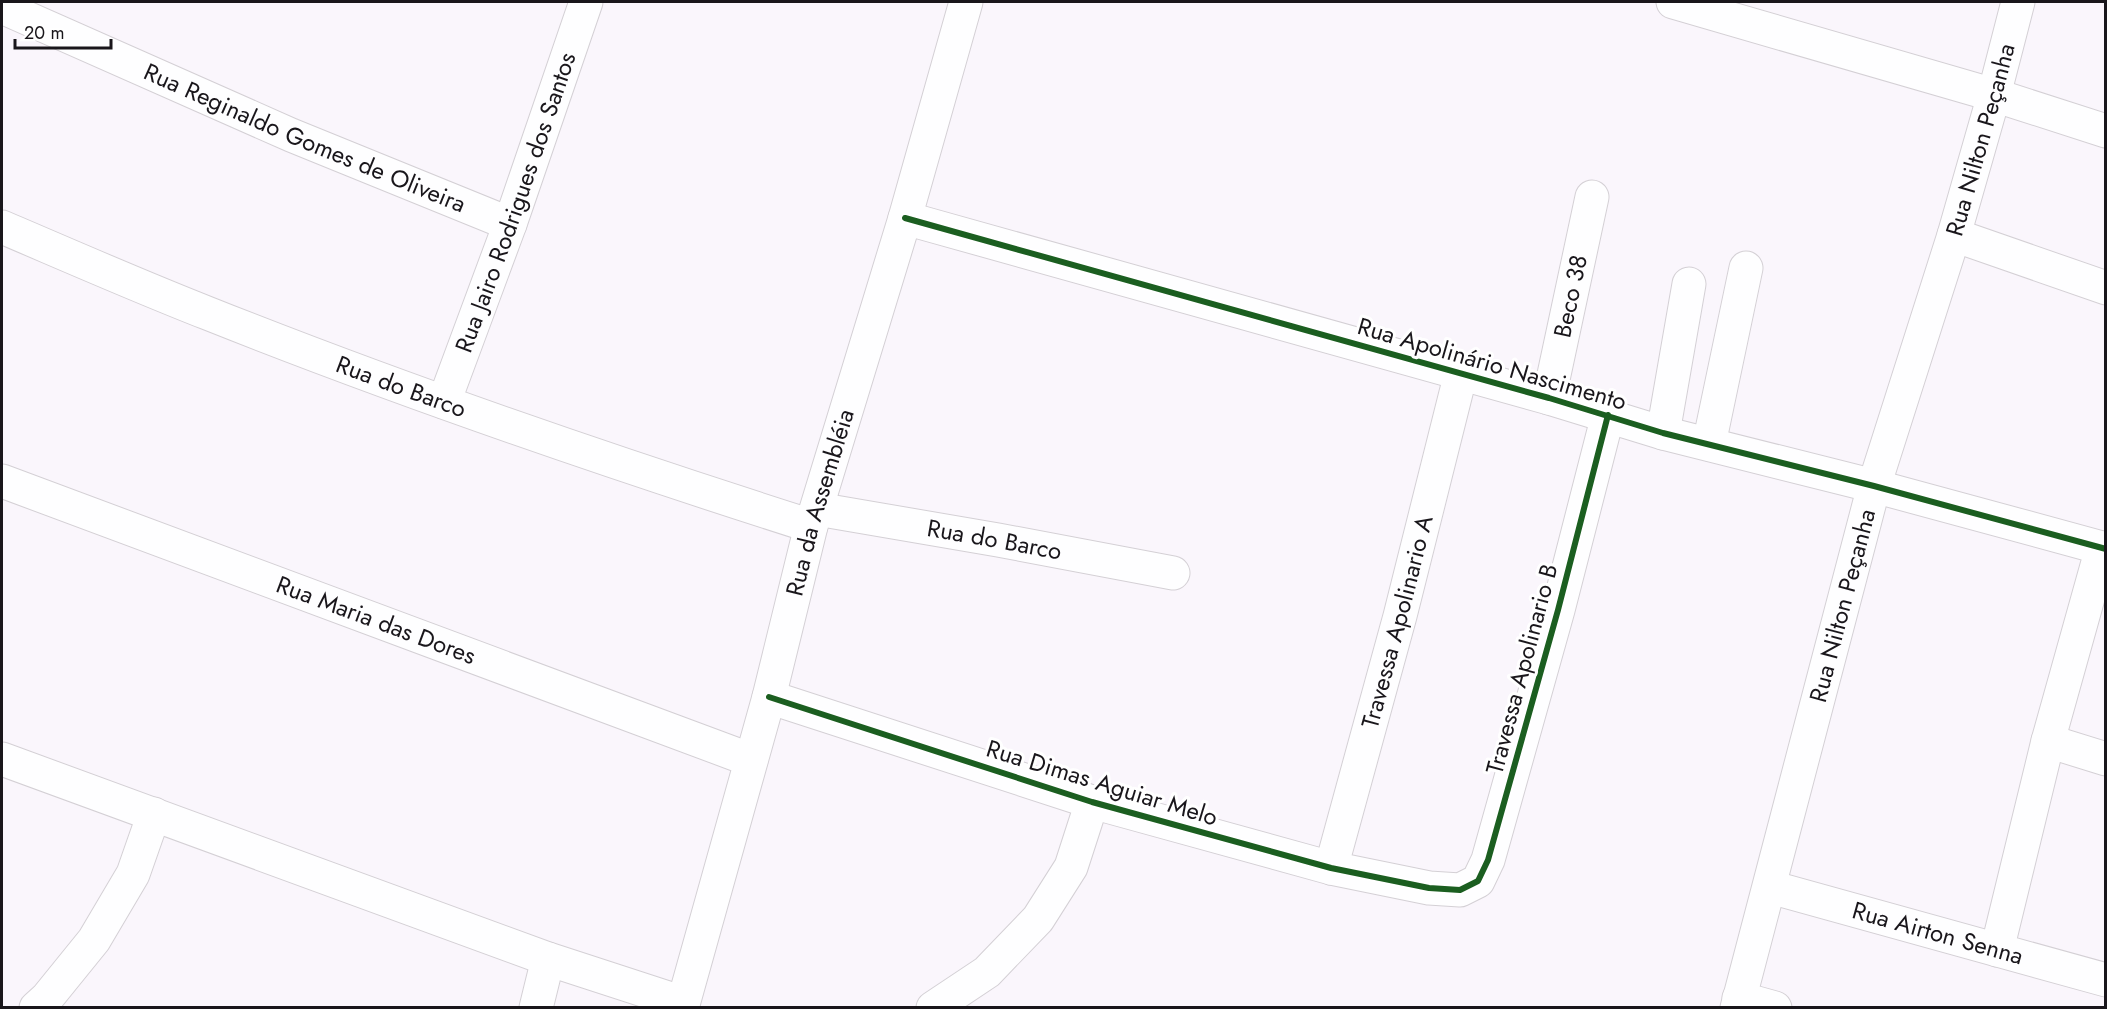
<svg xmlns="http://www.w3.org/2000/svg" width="2107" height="1009" font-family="Jost,sans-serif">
  <rect width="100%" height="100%" fill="#faf6fc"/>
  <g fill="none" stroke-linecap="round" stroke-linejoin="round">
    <defs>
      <g id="minor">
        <path d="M 1673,2 L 1994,95 L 2106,131"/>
        <path id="s1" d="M 2,7 L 291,135 L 510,224"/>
        <path d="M 905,218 L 1549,398 L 1663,433 L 1874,486 L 2106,549"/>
        <path id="s2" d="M 2,227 C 70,256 138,286 207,313 C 405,392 607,461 811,526"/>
        <path d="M 1954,235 L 2106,288"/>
        <path id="s3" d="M 1549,398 L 1592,197"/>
        <path id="s4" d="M 444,402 L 510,224 L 586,2"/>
        <path d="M 1663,433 L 1689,284"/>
        <path d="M 1709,444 L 1746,268"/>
        <path id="s5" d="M 2,481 L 751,760"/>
        <path id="s6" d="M 817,509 L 998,540 L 1173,573"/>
        <path d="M 769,697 L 1092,802 L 1331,868 L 1429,888 L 1460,890 L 1478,881 L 1488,860 L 1558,610 L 1608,415"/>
        <path d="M 2048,741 L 2106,759"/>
        <path d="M 2,759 L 548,959 L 683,1003"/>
        <path id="s7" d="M 1331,868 L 1400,616 L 1461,373"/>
        <path id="s8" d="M 1770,887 L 2106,980"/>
        <path d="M 1997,950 L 2048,741 L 2102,548"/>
        <path d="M 1739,998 L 1775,1008"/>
        <path d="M 36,1008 L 47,998 L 94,940 L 133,874 L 154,814"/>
        <path d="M 536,1008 L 548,959"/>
        <path id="s9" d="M 682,1008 L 769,697 L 811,526 L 905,218 L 966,2"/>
        <path d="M 933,1008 L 987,972 L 1038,919 L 1071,867 L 1092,802"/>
        <path id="s10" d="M 1737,1008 L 1874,486 L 1954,235 L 1994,95 L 2018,2"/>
      </g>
    </defs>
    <use href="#minor" stroke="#d4d0d5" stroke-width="35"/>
    <use href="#minor" stroke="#fefeff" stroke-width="33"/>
    <defs>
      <path id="cycleway" d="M 905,218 L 1549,398 L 1663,433 L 1874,486 L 2106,549
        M 769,697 L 1092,802 L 1331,868 L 1429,888 L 1460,890 L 1478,881 L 1488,860 L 1558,610 L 1608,415"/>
    </defs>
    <use href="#cycleway" stroke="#fff" stroke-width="10"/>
    <use href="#cycleway" stroke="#1b5e20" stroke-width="6"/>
  </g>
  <g text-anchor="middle" stroke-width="6" stroke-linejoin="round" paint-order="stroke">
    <g font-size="24" fill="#19161b" stroke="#fff">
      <text dy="8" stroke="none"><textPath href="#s1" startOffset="330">Rua Reginaldo Gomes de Oliveira</textPath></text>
      <text dy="8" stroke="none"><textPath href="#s10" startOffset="902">Rua Nilton Peçanha</textPath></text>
      <text dy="8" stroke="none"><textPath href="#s4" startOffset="212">Rua Jairo Rodrigues dos Santos</textPath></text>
      <text dy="8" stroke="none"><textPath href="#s3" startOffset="104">Beco 38</textPath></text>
      <text transform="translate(1492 364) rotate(16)" y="8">Rua Apolinário Nascimento</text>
      <text dy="8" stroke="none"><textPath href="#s2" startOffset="430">Rua do Barco</textPath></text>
      <text dy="8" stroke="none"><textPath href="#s9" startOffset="524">Rua da Assembléia</textPath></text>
      <text dy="8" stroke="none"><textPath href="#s6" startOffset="180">Rua do Barco</textPath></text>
      <text dy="8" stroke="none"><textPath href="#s10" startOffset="416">Rua Nilton Peçanha</textPath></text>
      <text dy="8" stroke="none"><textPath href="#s5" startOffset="399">Rua Maria das Dores</textPath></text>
      <text dy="8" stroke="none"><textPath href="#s7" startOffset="255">Travessa Apolinario A</textPath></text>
      <text transform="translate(1522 669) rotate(-75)" y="8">Travessa Apolinario B</text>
      <text transform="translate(1102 783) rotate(17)" y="8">Rua Dimas Aguiar Melo</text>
      <text dy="8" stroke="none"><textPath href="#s8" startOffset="174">Rua Airton Senna</textPath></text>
    </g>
  </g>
  <rect width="2107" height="1009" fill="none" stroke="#19161b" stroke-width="6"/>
  <path d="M15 39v9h96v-9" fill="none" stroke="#19161b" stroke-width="3"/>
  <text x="24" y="39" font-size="18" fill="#19161b" stroke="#ffffff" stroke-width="4.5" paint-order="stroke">20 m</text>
</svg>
